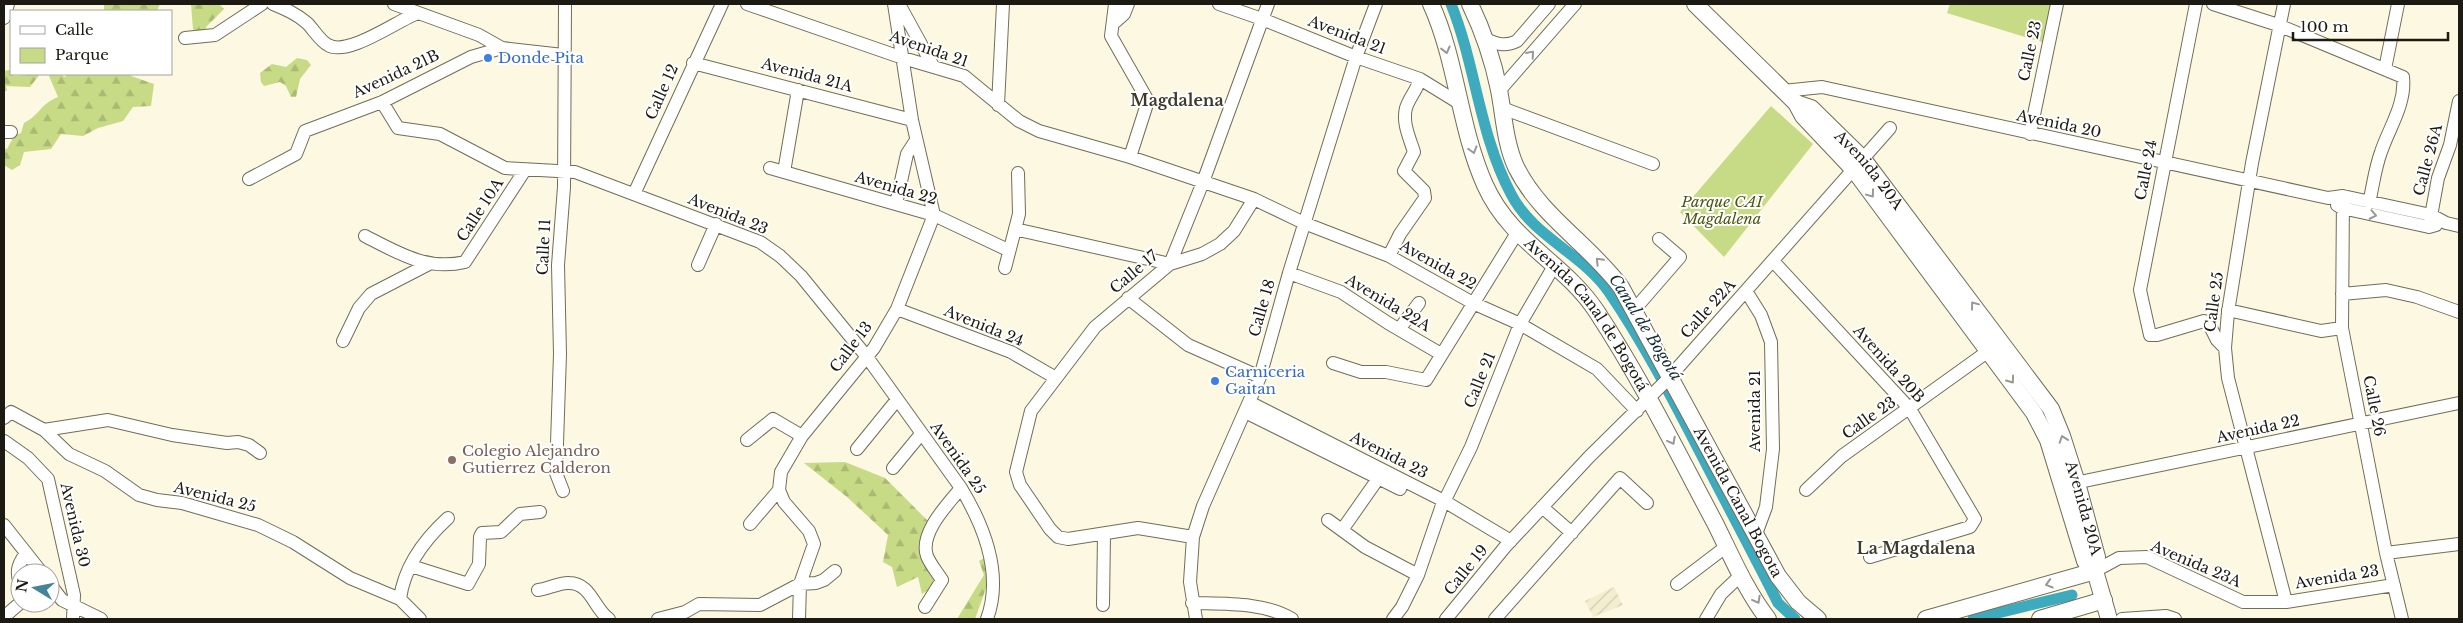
<svg xmlns="http://www.w3.org/2000/svg" width="2463" height="623" font-family="'Libre Baskerville',serif">
  <defs>
    <pattern id="industrial-furrows" width="10" height="10" patternUnits="userSpaceOnUse" patternTransform="scale(1.25)"><rect width="10" height="10" fill="#f4eed0"/><path d="M-1 1l2-2M0 10L10 0M9 11l2-2" fill="none" stroke="#d1ccb2"/></pattern>
    <pattern id="forest-firs" width="22" height="20" patternUnits="userSpaceOnUse" patternTransform="scale(1.25)"><rect width="22" height="20" fill="#c7da85"/><path d="M5 1l3.5 6h-7zM16 11l3.5 6h-7z" fill="#aaba72"/></pattern>
  </defs>
  <rect width="100%" height="100%" fill="#fcf8e1"/>
  <path fill="url(#industrial-furrows)" d="M 1614,587 L 1623,605 L 1593,617 L 1585,601 Z"/>
  <path fill="url(#forest-firs)" d="M 104,4 L 160,4 L 157,11 L 104,11 Z
    M 191,4 L 219,4 L 224,9 L 206,27 L 206,31 L 198,33 L 193,29 Z
    M 297,58 L 307,60 L 311,65 L 300,79 L 296,97 L 291,97 L 286,86 L 280,82 L 264,86 L 261,82 L 260,73 L 272,64 L 286,67 Z
    M 9,70 L 14,76 L 40,74 L 30,87 L 6,86 L 7,91 L 4,91 L 4,71 Z
    M 50,74 L 60,74 L 65,77 L 67,74 L 131,74 L 131,76 L 154,84 L 151,106 L 133,107 L 123,121 L 98,128 L 83,136 L 61,134 L 51,149 L 24,152 L 20,165 L 12,170 L 4,165 L 4,148 L 7,149 L 14,136 L 21,133 L 24,123 C 41,114 39,105 58,97 L 49,76 Z
    M 845,462 L 885,478 L 931,524 L 922,551 L 940,582 L 922,594 L 918,577 L 897,587 L 892,567 L 883,562 L 888,535 L 847,497 L 804,463 Z
    M 984,558 L 990,577 L 975,619 L 957,619 L 984,575 L 979,561 Z"/>
  <path fill="#c7da85" d="M 1950,4 L 2054,4 L 2045,43 L 1947,13 Z
    M 1771,106 L 1813,144 L 1724,257 L 1680,212 Z"/>
  <g fill="none" stroke-linecap="round" stroke-linejoin="round">
    <path stroke="#3eaabd" stroke-width="11" d="M 1451,4 C 1476,66 1479,134 1511,194 C 1533,237 1582,253 1609,292 C 1644,343 1673,400 1702,456 C 1727,505 1753,553 1778,603 L 1795,619
      M 1973,619 L 2072,595"/>
    <defs>
      <path id="minor" d="M 273,4 C 285,9 297,14 307,23 C 314,30 320,41 328,45 C 348,57 398,20 418,13
        M 394,4 L 479,35 L 502,48 L 563,55
        M 747,4 L 903,58 L 964,76 L 1019,121 L 1039,131 L 1130,157 L 1254,199 L 1304,223 L 1389,256 L 1473,303 L 1520,324 L 1597,369 L 1637,411
        M 899,4 L 933,66
        M 1115,4 L 1111,36 L 1148,101 L 1130,157
        M 1219,4 L 1262,19 L 1356,57 L 1420,79 L 1459,103
        M 2196,4 L 2140,290 L 2150,335 L 2157,335 L 2204,321 L 2208,322 L 2217,340 L 2225,348
        M 2213,4 L 2278,25 L 2403,77 C 2406,104 2389,128 2381,152 C 2375,168 2373,186 2369,203
        M 2284,4 L 2252,163 L 2228,312 L 2225,348 L 2228,378 L 2286,602
        M 4,18 L 8,4
        M 1115,22 L 1124,14 L 1128,4
        M 185,38 L 215,35 L 262,4
        M 1485,39 C 1497,44 1505,47 1517,41 L 1549,4
        M 693,63 L 912,120
        M 2385,69 L 2398,4
        M 1499,91 L 1575,4
        M 1783,91 L 1822,87 L 2328,198 L 2343,196 L 2431,215 L 2446,223 L 2459,226
        M 382,102 L 398,128 L 440,134 L 505,168 L 575,172 L 760,242 L 780,256 L 801,276 L 867,357 L 961,488 C 984,526 1003,575 987,619
        M 998,105 L 1003,4
        M 1502,108 L 1653,164
        M 4,132 L 11,132
        M 2030,134 L 2057,4
        M 770,168 L 934,215 L 1008,250
        M 784,172 L 798,90
        M 249,179 L 296,154 L 305,131 L 382,102 L 471,57 L 502,48
        M 634,194 L 722,4
        M 2343,196 L 2342,328 L 2386,553 L 2402,619
        M 896,204 L 907,154 L 916,140
        M 2337,205 L 2342,208 L 2429,227 L 2436,225
        M 2429,227 L 2438,178 L 2450,145 L 2459,101
        M 1015,229 L 1170,264 L 1202,254 L 1220,244 L 1234,231 L 1254,199
        M 365,236 C 398,253 427,271 465,262 L 525,170
        M 1389,256 L 1400,234 L 1425,198 L 1424,191 L 1404,171 L 1414,152 C 1410,139 1402,123 1406,108 C 1409,98 1417,90 1420,79
        M 1773,261 L 1910,409 L 1975,519 L 1970,527 L 1870,557
        M 698,265 L 716,224
        M 1005,268 L 1019,214 L 1018,173
        M 1289,273 L 1341,292 L 1388,323 L 1441,354
        M 1746,291 L 1761,315 L 1771,342 L 1773,449 L 1766,507 L 1756,534
        M 2342,294 L 2386,290 L 2417,297 L 2459,312
        M 1128,298 L 1188,345 L 1260,377
        M 897,309 L 1011,352 L 1056,378
        M 1634,310 L 1680,257 L 1659,239
        M 2228,310 L 2321,331 L 2342,328
        M 1400,328 L 1419,303
        M 343,341 L 359,308 L 371,294 L 429,264
        M 1333,363 L 1361,372 L 1386,372 L 1426,380 L 1517,233
        M 1249,402 L 1444,501 L 1511,541
        M 1245,412 L 1400,489
        M 4,418 L 11,412 L 44,430 L 69,454 L 105,471 L 139,495 L 157,500 L 182,503 L 258,525 L 293,542 L 350,578 L 400,599 L 420,619
        M 44,430 L 108,420 L 172,435 L 227,443 L 238,442 L 249,445 L 260,453
        M 747,440 L 773,419 L 802,436
        M 4,441 L 28,458 L 48,479 L 74,595 L 73,619
        M 857,449 L 896,401
        M 893,468 L 921,434
        M 2070,484 L 2459,403
        M 1806,490 L 1842,456 L 1994,347
        M 563,491 L 556,473 L 560,354 L 558,265 L 564,187 L 565,4
        M 1542,507 L 1572,533
        M 1328,520 L 1365,547 L 1418,575
        M 750,524 L 779,490
        M 4,525 L 42,573
        M 1342,530 L 1382,473
        M 1193,537 L 1138,528 L 1068,539 L 1058,537 L 1050,529 L 1020,485 L 1016,472 L 1031,411 L 1095,327 L 1170,264 L 1203,182 L 1268,4
        M 2386,553 L 2459,544
        M 411,566 L 468,584 L 479,564 L 480,537 L 482,533 L 501,532 L 520,514 L 540,512
        M 2095,571 L 2119,558 L 2147,557 L 2243,602 L 2286,602 L 2394,585
        M 20,583 C 15,571 19,563 26,553
        M 50,584 L 62,600 L 101,619
        M 1677,584 L 1727,546
        M 538,590 C 547,589 561,582 569,583 C 591,583 594,609 609,619
        M 400,599 C 404,567 425,539 448,518
        M 1192,603 C 1224,604 1264,602 1292,619
        M 1103,605 L 1104,534
        M 925,607 L 942,580 C 937,572 930,564 927,556 C 919,533 948,504 961,488
        M 4,617 L 20,603
        M 658,619 L 685,612 L 699,604 L 760,605 L 800,584 L 816,583 L 824,580 L 835,571
        M 799,619 L 800,584 L 814,544 L 809,531 L 784,502 L 779,490 L 781,472 L 802,436 L 874,348 L 897,309 L 934,215 L 912,120 L 894,4
        M 1196,619 L 1190,582 L 1193,537 L 1203,506 L 1260,377 L 1289,273 L 1356,57 L 1376,4
        M 1393,619 L 1402,607 L 1418,575 L 1441,508 L 1471,447 L 1520,324 L 1554,266
        M 1446,619 L 1505,547 L 1589,457 L 1666,381 L 1890,128
        M 1495,619 L 1620,478 L 1647,503
        M 1706,619 L 1721,594 L 1742,574
        M 2122,619 L 2166,616 L 2175,619"/>
      <g id="major">
        <path id="s1" d="M 1431,4 C 1457,61 1459,127 1485,185 C 1511,243 1564,262 1597,312 C 1641,379 1677,452 1715,523 C 1731,555 1746,591 1768,619"/>
        <path id="s2" d="M 1470,4 C 1483,31 1493,60 1499,90 C 1504,116 1505,143 1516,167 C 1540,216 1589,244 1621,287 L 1778,576 L 1798,602 L 1818,619"/>
        <path d="M 1695,4 L 1796,103 L 1803,116 L 1854,170 L 2034,413 L 2048,440 L 2085,561 L 2095,571"/>
        <path id="s3" d="M 1796,103 L 1811,108 L 1863,159 L 2051,409 L 2062,436 L 2077,483 L 2097,557 L 2095,571 L 2109,619"/>
        <path d="M 1926,619 L 2095,571"/>
        <path d="M 2040,619 L 2104,600"/>
      </g>
    </defs>
    <use href="#minor" stroke="#716d59" stroke-width="14"/>
    <use href="#major" stroke="#716d59" stroke-width="18"/>
    <use href="#minor" stroke="#fff" stroke-width="12"/>
    <use href="#major" stroke="#fff" stroke-width="16"/>
  </g>
  <defs><path id="oneway-chevron" d="M-2-3.5L2.5 0L-2 3.5" fill="none" stroke-width="1.6" stroke-linecap="round" stroke-linejoin="round" transform="scale(1.25)"/></defs>
  <g stroke="#999894">
    <use href="#oneway-chevron" transform="translate(1446 50) rotate(76)"/>
    <use href="#oneway-chevron" transform="translate(1531 54) rotate(-49)"/>
    <use href="#oneway-chevron" transform="translate(1473 150) rotate(74)"/>
    <use href="#oneway-chevron" transform="translate(1871 194) rotate(53)"/>
    <use href="#oneway-chevron" transform="translate(2373 215) rotate(12)"/>
    <use href="#oneway-chevron" transform="translate(1599 261) rotate(-134)"/>
    <use href="#oneway-chevron" transform="translate(1974 305) rotate(-127)"/>
    <use href="#oneway-chevron" transform="translate(2011 380) rotate(54)"/>
    <use href="#oneway-chevron" transform="translate(2063 439) rotate(-109)"/>
    <use href="#oneway-chevron" transform="translate(1672 441) rotate(62)"/>
    <use href="#oneway-chevron" transform="translate(2049 584) rotate(164)"/>
    <use href="#oneway-chevron" transform="translate(1757 600) rotate(61)"/>
  </g>
  <g fill="#3f7fe0" stroke="#fff" stroke-width="2">
    <circle cx="488" cy="58" r="5"/>
    <circle cx="1215" cy="381" r="5"/>
  </g>
  <circle fill="#8d6e63" stroke="#fff" stroke-width="2" cx="452" cy="460" r="5"/>
  <g text-anchor="middle" stroke-width="4" stroke-linejoin="round" paint-order="stroke">
    <g font-size="15" fill="#1c1a12" stroke="#fff">
      <text transform="translate(1347 35) rotate(21)" y="5">Avenida 21</text>
      <text transform="translate(929 49) rotate(19)" y="5">Avenida 21</text>
      <text transform="translate(2030 51) rotate(-78)" y="5">Calle 23</text>
      <text transform="translate(396 74) rotate(-25)" y="5">Avenida 21B</text>
      <text transform="translate(807 75) rotate(15)" y="5">Avenida 21A</text>
      <text transform="translate(662 92) rotate(-66)" y="5">Calle 12</text>
      <text transform="translate(2059 124) rotate(12)" y="5">Avenida 20</text>
      <text transform="translate(2428 160) rotate(-75)" y="5">Calle 26A</text>
      <text transform="translate(2146 170) rotate(-79)" y="5">Calle 24</text>
      <text dy="5" stroke="none"><textPath href="#s3" startOffset="101">Avenida 20A</textPath></text>
      <text transform="translate(896 188) rotate(16)" y="5">Avenida 22</text>
      <text transform="translate(480 210) rotate(-57)" y="5">Calle 10A</text>
      <text transform="translate(728 214) rotate(22)" y="5">Avenida 23</text>
      <text transform="translate(544 247) rotate(-87)" y="5">Calle 11</text>
      <text transform="translate(1438 265) rotate(29)" y="5">Avenida 22</text>
      <text transform="translate(1134 272) rotate(-40)" y="5">Calle 17</text>
      <text transform="translate(2214 302) rotate(-82)" y="5">Calle 25</text>
      <text transform="translate(1388 303) rotate(31)" y="5">Avenida 22A</text>
      <text transform="translate(1262 308) rotate(-74)" y="5">Calle 18</text>
      <text transform="translate(1708 309) rotate(-48)" y="5">Calle 22A</text>
      <text dy="5" stroke="none"><textPath href="#s1" startOffset="355">Avenida Canal de Bogotá</textPath></text>
      <text transform="translate(984 326) rotate(22)" y="5">Avenida 24</text>
      <text transform="translate(851 347) rotate(-53)" y="5">Calle 13</text>
      <text transform="translate(1889 364) rotate(48)" y="5">Avenida 20B</text>
      <text transform="translate(1480 380) rotate(-68)" y="5">Calle 21</text>
      <text transform="translate(2374 406) rotate(79)" y="5">Calle 26</text>
      <text transform="translate(1755 411) rotate(-90)" y="5">Avenida 21</text>
      <text transform="translate(1869 418) rotate(-35)" y="5">Calle 23</text>
      <text transform="translate(2258 429) rotate(-12)" y="5">Avenida 22</text>
      <text transform="translate(1389 455) rotate(27)" y="5">Avenida 23</text>
      <text transform="translate(958 458) rotate(55)" y="5">Avenida 25</text>
      <text transform="translate(215 497) rotate(14)" y="5">Avenida 25</text>
      <text dy="5" stroke="none"><textPath href="#s2" startOffset="575">Avenida Canal Bogota</textPath></text>
      <text dy="5" stroke="none"><textPath href="#s3" startOffset="506">Avenida 20A</textPath></text>
      <text transform="translate(75 525) rotate(77)" y="5">Avenida 30</text>
      <text transform="translate(2196 564) rotate(23)" y="5">Avenida 23A</text>
      <text transform="translate(1466 570) rotate(-51)" y="5">Calle 19</text>
      <text transform="translate(2337 577) rotate(-9)" y="5">Avenida 23</text>
    </g>
    <g font-size="15" fill="#366cbe" stroke="#fff" text-anchor="start">
      <text x="498" y="63">Donde Pita</text>
      <text x="1225" y="377">Carniceria<tspan x="1225" dy="17">Gaitan</tspan></text>
    </g>
    <g font-size="15" font-style="italic" fill="#4a5710" stroke="#fff">
      <text x="1722" y="207">Parque CAI<tspan x="1722" dy="17">Magdalena</tspan></text>
    </g>
    <g font-size="15" fill="#785e54" stroke="#fff" text-anchor="start">
      <text x="462" y="456">Colegio Alejandro<tspan x="462" dy="17">Gutierrez Calderon</tspan></text>
    </g>
    <g font-size="16" font-weight="bold" fill="#3f3b29" stroke="#fff">
      <text x="1177" y="106">Magdalena</text>
      <text x="1916" y="554">La Magdalena</text>
    </g>
    <g font-size="16" font-style="italic" fill="#152d32" stroke="#fff">
      <text transform="translate(1646 327) rotate(58)" y="6">Canal de Bogotá</text>
    </g>
  </g>
  <rect width="2463" height="623" fill="none" stroke="#1c1a12" stroke-width="10"/>
  <rect x="10" y="10" width="162" height="65" fill="#ffffff" stroke="#a4a3a0"/>
  <rect x="20" y="26" width="25" height="8" fill="#ffffff" stroke="#a4a3a0"/>
  <text x="55" y="35" font-size="15" fill="#1c1a12">Calle</text>
  <rect x="20" y="48" width="25" height="15" fill="#c7da85" stroke="#a4a3a0"/>
  <text x="55" y="60" font-size="15" fill="#1c1a12">Parque</text>
  <g transform="translate(35 588) rotate(280)"><circle r="24" fill="#ffffff" stroke="#a4a3a0"/>
  <path d="M0-4L9 19L0 12L-9 19Z" fill="#458399"/>
  <text y="-8" font-size="14" font-weight="bold" text-anchor="middle" fill="#1c1a12">N</text>
  </g>
  <path d="M2293 32v8h155v-8" fill="none" stroke="#1c1a12" stroke-width="2.5"/>
  <text x="2300" y="32" font-size="15" fill="#1c1a12" stroke="#ffffff" stroke-width="4" paint-order="stroke">100 m</text>
</svg>
